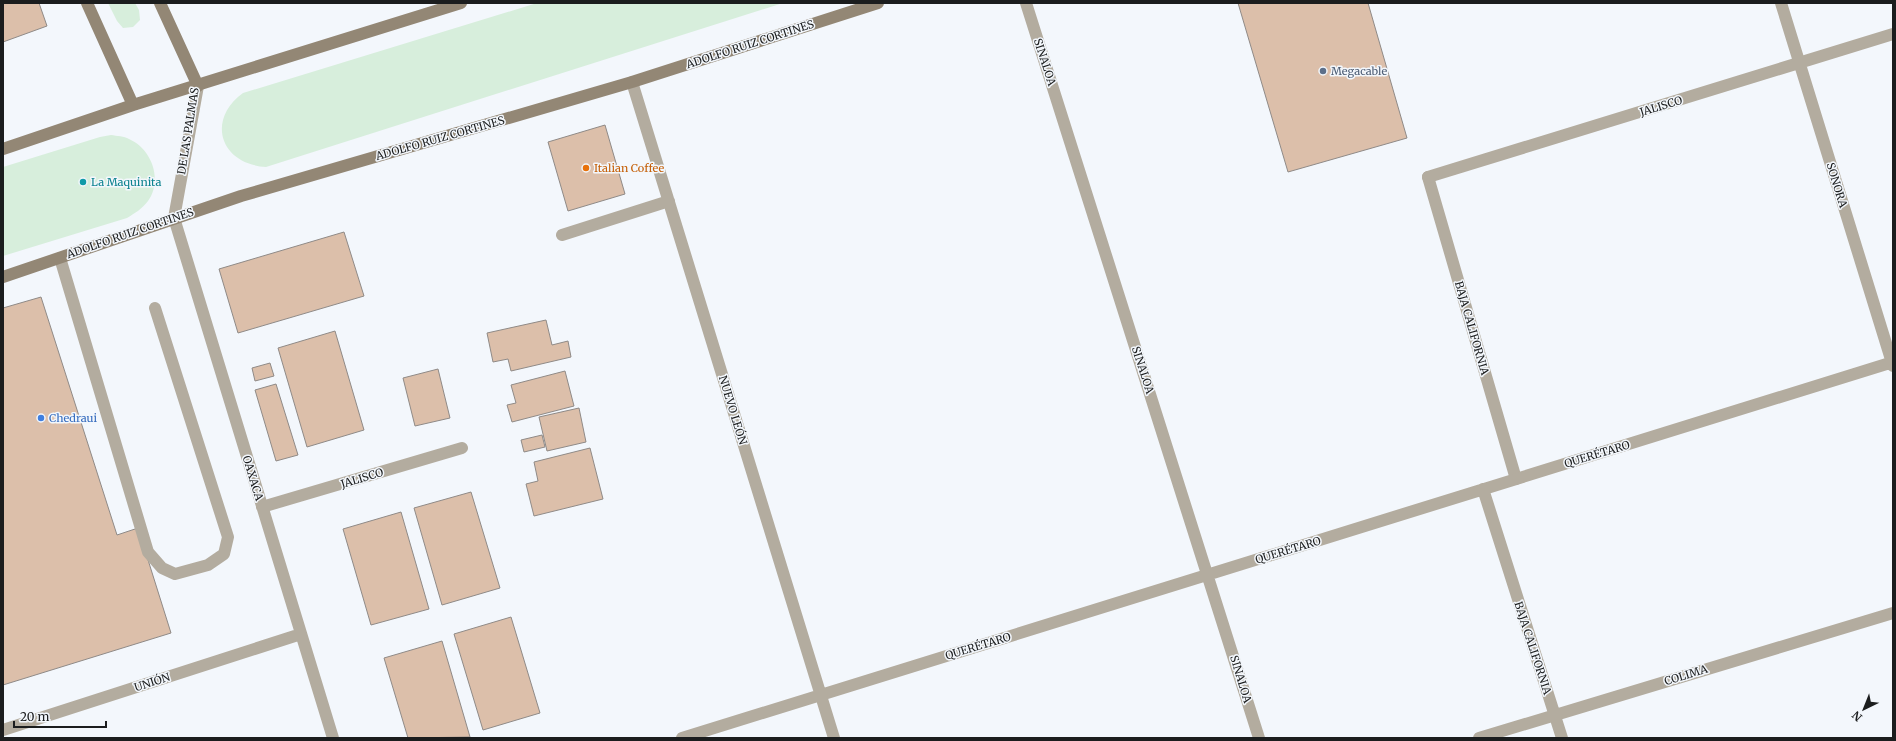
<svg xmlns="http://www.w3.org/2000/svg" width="1896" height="741" font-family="Merriweather,serif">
  <rect width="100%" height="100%" fill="#f3f7fc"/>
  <path fill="#d7eedc" d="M 108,3 L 135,3 L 139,10 L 140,20 L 133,27 L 123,28 L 117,21 Z
    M 537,3 L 783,3 L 266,167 C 220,164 206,120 243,93 Z
    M 111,135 C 117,136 124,136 129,139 C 152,149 163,180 148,201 C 142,209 135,213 127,218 L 3,256 L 3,167 L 100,137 Z"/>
  <path fill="#dcbfaa" stroke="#8f8a87" d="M 3,3 L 39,3 L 47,26 L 3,42 Z
    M 1238,3 L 1368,3 L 1407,138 L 1288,172 Z
    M 605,125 L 625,194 L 568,211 L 548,142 Z
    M 344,232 L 364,296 L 238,333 L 219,269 Z
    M 41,297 L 117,535 L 138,528 L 171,633 L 3,685 L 3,308 Z
    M 546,320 L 552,345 L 568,341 L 571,357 L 511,371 L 508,359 L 493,362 L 487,333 Z
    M 335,331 L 364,430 L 307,447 L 278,348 Z
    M 270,363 L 274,376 L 255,381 L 252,368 Z
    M 438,369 L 450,418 L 415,426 L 403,378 Z
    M 565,371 L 574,406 L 512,422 L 507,405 L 516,403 L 511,385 Z
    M 276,384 L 298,455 L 276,461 L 255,390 Z
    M 579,408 L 586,442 L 547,451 L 539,417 Z
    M 542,435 L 545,447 L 524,452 L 521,440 Z
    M 590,448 L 603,499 L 534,516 L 526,484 L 538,481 L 534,462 Z
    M 471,492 L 500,588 L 442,605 L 414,508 Z
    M 401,512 L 429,609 L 371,625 L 343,529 Z
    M 511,617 L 540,713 L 483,730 L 454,634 Z
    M 442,641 L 470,737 L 408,738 L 384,658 Z"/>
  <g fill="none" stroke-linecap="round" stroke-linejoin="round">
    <path stroke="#b3ac9f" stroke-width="12" d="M 1428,177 L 1516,479
      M 60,258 L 148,552 L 162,568 L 175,574 L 208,565 L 224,554 L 228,537 L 155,308"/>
    <path stroke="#b3ac9f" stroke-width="12" d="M 1026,3 L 1259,738
      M 1781,3 L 1893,366
      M 632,82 L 834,738
      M 198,86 L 174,218 L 333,738
      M 1428,177 L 1893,34
      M 562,235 L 669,201
      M 1483,489 L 1562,738
      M 262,507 L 462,448
      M 3,730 L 301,634
      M 682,738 L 1893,362
      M 1479,738 L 1893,613"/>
    <path stroke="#938775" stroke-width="12" d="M 87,3 L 133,105
      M 160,3 L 198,86
      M 3,149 L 133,105 L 461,3
      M 3,277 L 241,196 L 632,82 L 878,3"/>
  </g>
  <circle fill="#5c6f8a" stroke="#f3f7fc" stroke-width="1.5" cx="1323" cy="71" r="4"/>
  <circle fill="#e8710a" stroke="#f3f7fc" stroke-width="1.5" cx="586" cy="168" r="4"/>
  <circle fill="#0f9aa8" stroke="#f3f7fc" stroke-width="1.5" cx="83" cy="182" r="4"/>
  <circle fill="#3f7fe0" stroke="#f3f7fc" stroke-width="1.5" cx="41" cy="418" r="4"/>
  <g text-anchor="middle" stroke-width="3" stroke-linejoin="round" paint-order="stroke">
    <g font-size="11" fill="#1b1d1e" stroke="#f3f7fc">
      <text transform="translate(750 44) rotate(-18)" y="4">ADOLFO RUIZ CORTINES</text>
      <text transform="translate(1045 62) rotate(72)" y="4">SINALOA</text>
      <text transform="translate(1661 106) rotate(-17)" y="4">JALISCO</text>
      <text transform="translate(188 131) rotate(-81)" y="4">DE LAS PALMAS</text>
      <text transform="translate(440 138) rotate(-16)" y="4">ADOLFO RUIZ CORTINES</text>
      <text transform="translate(1837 185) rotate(73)" y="4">SONORA</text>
      <text transform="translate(130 233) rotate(-19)" y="4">ADOLFO RUIZ CORTINES</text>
      <text transform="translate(1472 328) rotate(74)" y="4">BAJA CALIFORNIA</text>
      <text transform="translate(1143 370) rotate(72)" y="4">SINALOA</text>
      <text transform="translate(733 410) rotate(73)" y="4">NUEVO LEÓN</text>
      <text transform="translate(1597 454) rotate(-17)" y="4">QUERÉTARO</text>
      <text transform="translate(253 478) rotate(73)" y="4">OAXACA</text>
      <text transform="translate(362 478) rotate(-17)" y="4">JALISCO</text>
      <text transform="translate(1288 550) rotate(-17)" y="4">QUERÉTARO</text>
      <text transform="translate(978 646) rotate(-17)" y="4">QUERÉTARO</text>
      <text transform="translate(1533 648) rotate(72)" y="4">BAJA CALIFORNIA</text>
      <text transform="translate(1686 675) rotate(-17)" y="4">COLIMA</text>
      <text transform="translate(1241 679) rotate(73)" y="4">SINALOA</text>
      <text transform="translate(152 682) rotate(-18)" y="4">UNIÓN</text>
    </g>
    <g font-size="11" fill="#4e5e75" stroke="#f3f7fc" text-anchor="start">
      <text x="1331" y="75">Megacable</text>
    </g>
    <g font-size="11" fill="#c56008" stroke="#f3f7fc" text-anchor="start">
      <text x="594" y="172">Italian Coffee</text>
    </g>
    <g font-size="11" fill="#0d838f" stroke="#f3f7fc" text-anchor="start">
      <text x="91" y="186">La Maquinita</text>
    </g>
    <g font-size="11" fill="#366cbe" stroke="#f3f7fc" text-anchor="start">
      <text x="49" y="422">Chedraui</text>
    </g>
  </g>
  <rect width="1896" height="741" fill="none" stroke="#1b1d1e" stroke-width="8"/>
  <g transform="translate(1864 709) rotate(223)" stroke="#f3f7fc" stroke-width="3" paint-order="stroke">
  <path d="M0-3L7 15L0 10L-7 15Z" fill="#1b1d1e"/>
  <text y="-6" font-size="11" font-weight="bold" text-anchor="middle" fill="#1b1d1e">N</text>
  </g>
  <path d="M14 721v6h92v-6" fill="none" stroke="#1b1d1e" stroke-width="2"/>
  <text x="20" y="721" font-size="12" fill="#1b1d1e" stroke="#f3f7fc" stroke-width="3" paint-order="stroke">20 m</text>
</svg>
